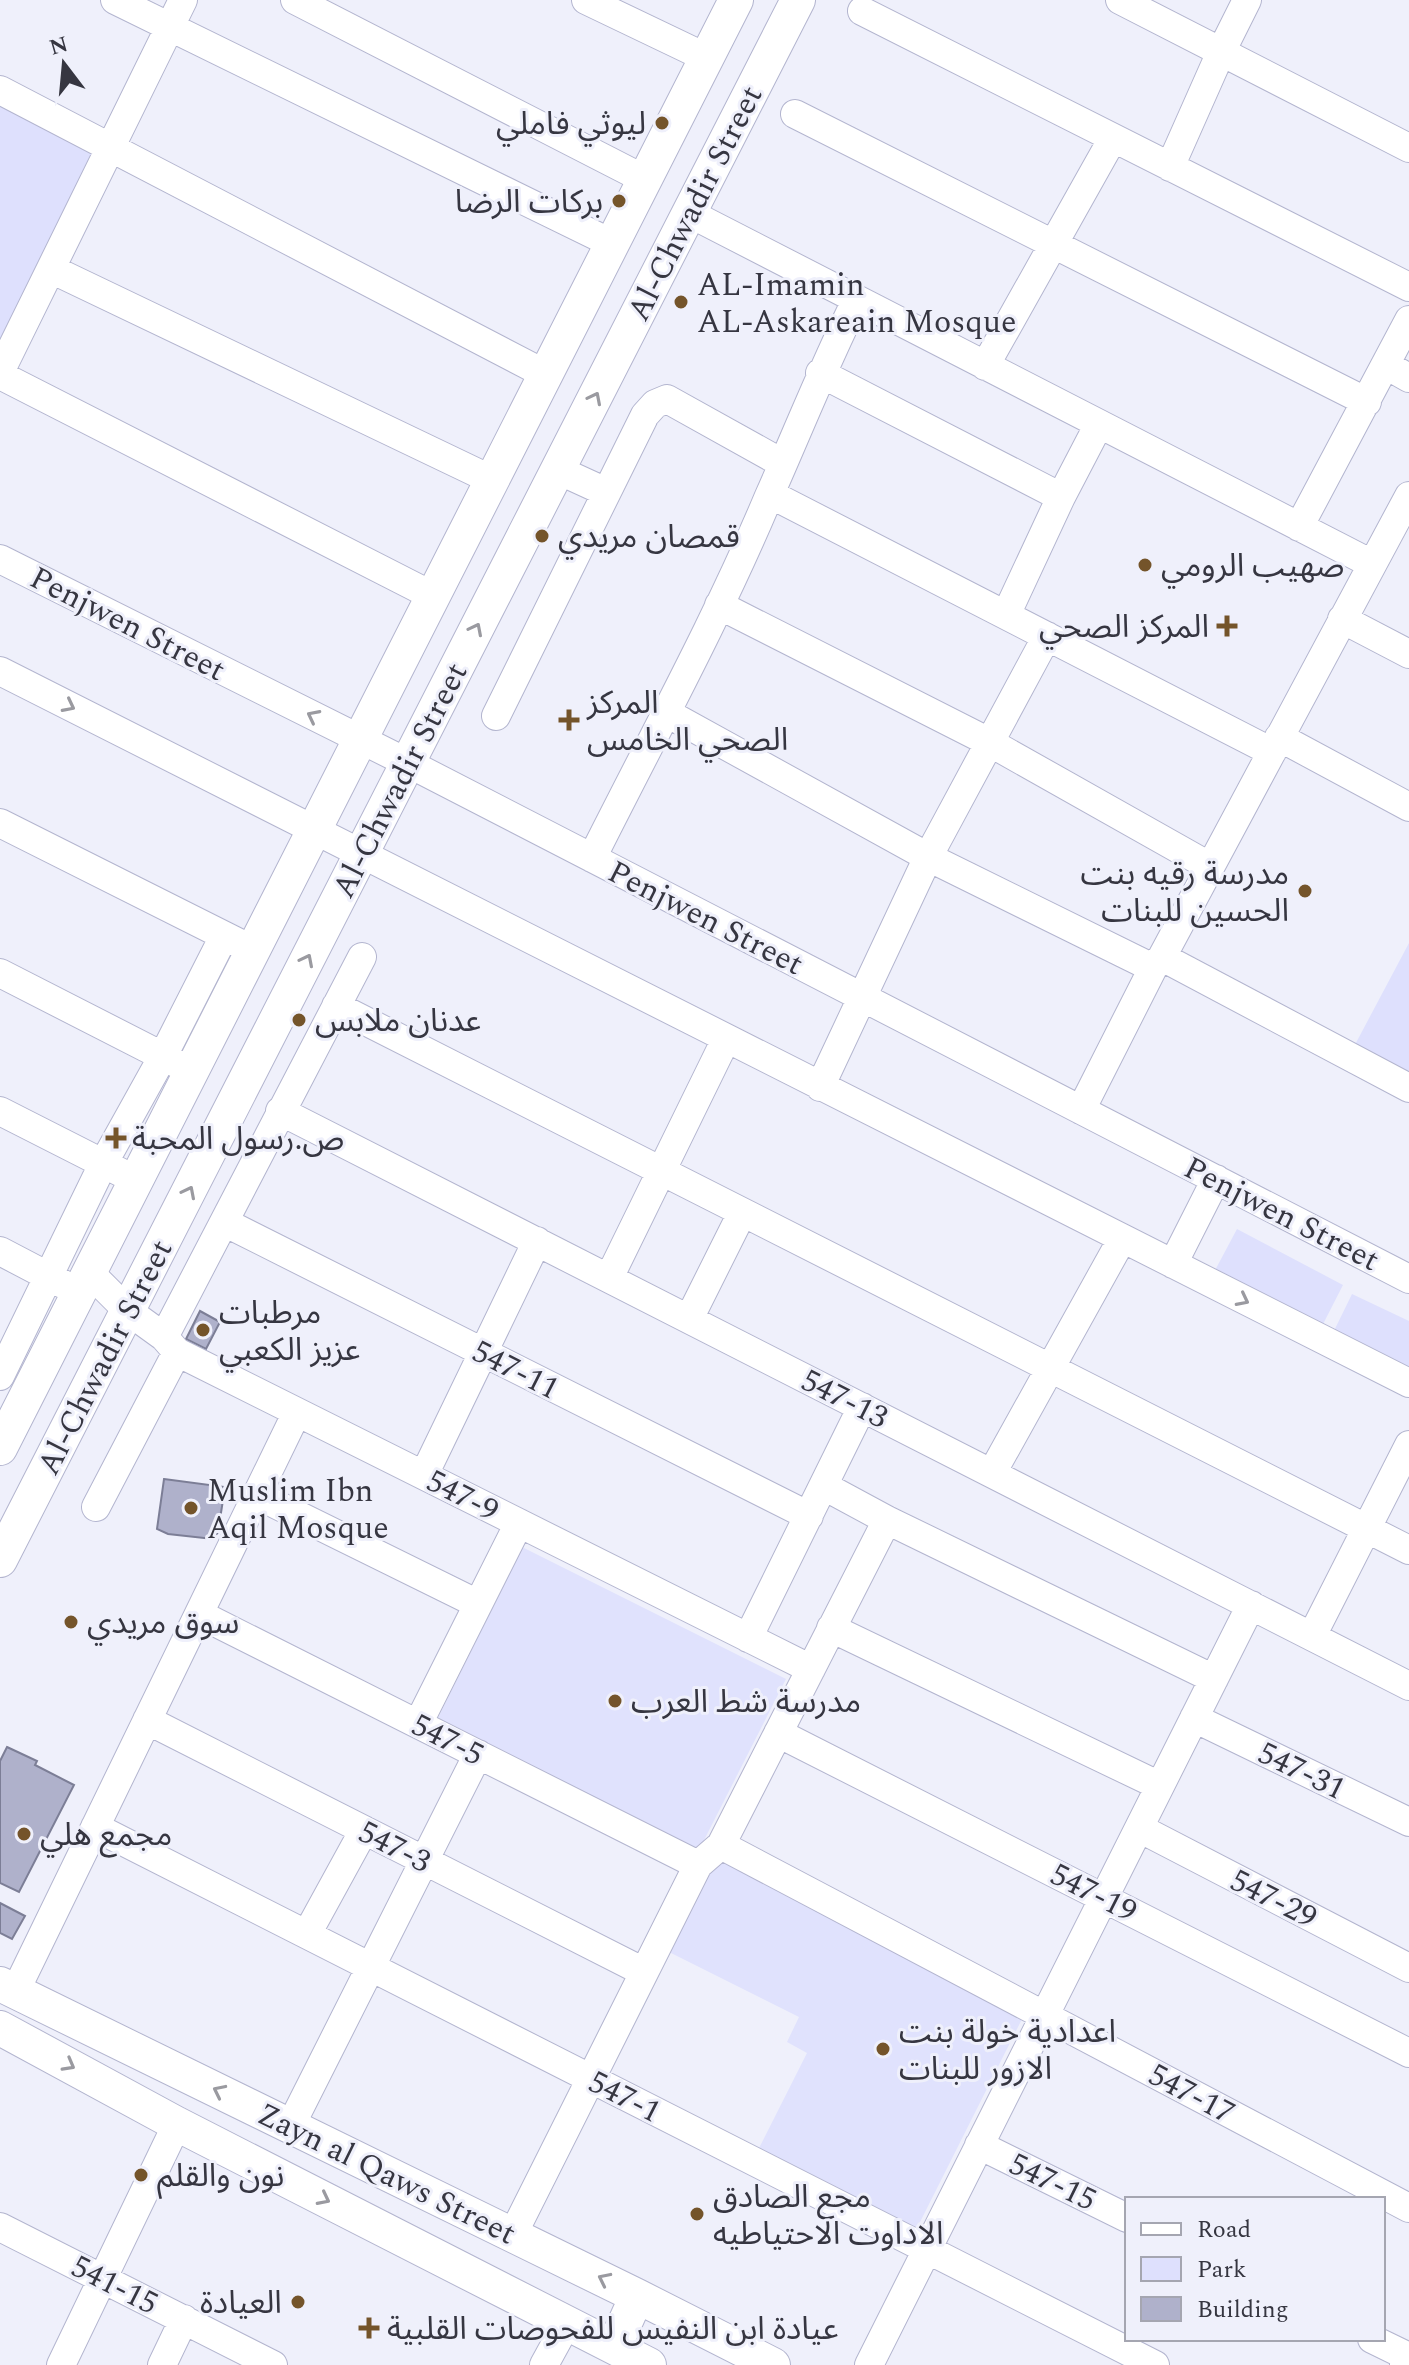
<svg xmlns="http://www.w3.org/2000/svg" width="1409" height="2365" font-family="Spectral,'Noto Sans Arabic',serif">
  <rect width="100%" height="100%" fill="#eff0fb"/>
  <path fill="#e0e2fd" d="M 522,1547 L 786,1679 L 699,1850 L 438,1718 Z
    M 723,1856 L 1027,2009 L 912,2238 L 754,2158 L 807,2053 L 787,2042 L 799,2017 L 667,1951 L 714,1859 Z"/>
  <path fill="#dee0fd" d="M 0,94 L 110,149 L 0,372 Z
    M 1409,943 L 1409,1088 L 1349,1056 Z
    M 1237,1229 L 1343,1285 L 1319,1332 L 1212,1276 Z
    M 1352,1294 L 1409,1321 L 1409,1375 L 1331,1337 Z"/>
  <path fill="#afb1cb" stroke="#7c7e96" stroke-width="2" d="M 200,1311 L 220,1322 L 206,1349 L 186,1339 Z
    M 164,1479 L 225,1487 L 218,1532 L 213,1539 L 168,1534 L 157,1529 Z
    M 7,1747 L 37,1761 L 35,1765 L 74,1785 L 19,1892 L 0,1883 L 0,1761 Z
    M 0,1903 L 25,1916 L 12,1939 L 0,1933 Z"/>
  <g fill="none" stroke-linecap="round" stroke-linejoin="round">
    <defs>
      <path id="minor" d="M 115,0 L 611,243
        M 295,0 L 644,179
        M 586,0 L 705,57
        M 1120,0 L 1409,148
        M 862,11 L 1409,287
        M 0,90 L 545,374
        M 795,114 L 1367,402
        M 1170,167 L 1221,52 L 1247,0
        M 689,213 L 1372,564
        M 51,269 L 492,480
        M 1386,365 L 1409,378
        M 985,366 L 1113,138
        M 0,372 L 183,0
        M 820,373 L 1061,497
        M 0,375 L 433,596
        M 558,470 L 606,492
        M 770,494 L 1272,752
        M 1299,527 L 1409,320
        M 0,559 L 408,763 L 1409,1279
        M 719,605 L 989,742 L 1209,866
        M 1006,615 L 1061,497 L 1099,424
        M 1342,619 L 1409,654
        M 0,671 L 1409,1383
        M 665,712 L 928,857 L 1153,968
        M 496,716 L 645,415 L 655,404 L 667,399 L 782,463
        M 1279,737 L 1409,807
        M 0,823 L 239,943
        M 592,858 C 652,738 717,620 769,496 C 798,431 824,365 856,301
        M 1162,957 L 1409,1088
        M 0,973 L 178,1064
        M 336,1006 L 1409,1550
        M 820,1087 L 928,857 L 1047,636
        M 1081,1110 L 1153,968 L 1162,957 L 1409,496
        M 0,1111 L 120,1172
        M 280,1111 L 1409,1686
        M 224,1222 L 809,1516
        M 0,1251 L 63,1284
        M 1173,1264 L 1216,1179
        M 90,1273 L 128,1311 L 164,1337 L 177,1352 L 811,1669
        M 609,1278 L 726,1039
        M 689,1319 L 742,1213
        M 164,1337 L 362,957
        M 0,1376 L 103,1164 L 163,1056 L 224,936
        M 992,1473 L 1122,1239
        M 424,1475 L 537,1241
        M 824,1486 L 887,1520 L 1214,1679
        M 257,1495 L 478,1604
        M 96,1507 L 177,1352
        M 199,1614 L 698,1865
        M 831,1628 L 1160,1786
        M 1312,1636 L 1409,1445
        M 748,1638 L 862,1407
        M 1194,1718 L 1409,1822
        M 147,1720 L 644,1972
        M 418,1724 L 519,1523
        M 778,1733 L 1409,2053
        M 95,1827 L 1155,2365
        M 1139,1828 L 1409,1968
        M 721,1845 L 1409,2208
        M 307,1934 L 364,1830
        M 15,1992 L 297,1412
        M 291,2125 L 478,1754
        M 979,2145 L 1127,2218
        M 0,2227 L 273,2365
        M 513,2234 L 698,1865 L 721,1845 L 887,1520
        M 1372,2339 L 1409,2357
        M 61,2365 L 177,2124
        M 162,2365 L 184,2319
        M 544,2365 L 567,2323
        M 869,2365 L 1251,1605"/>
      <path id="major" d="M 0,1448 L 736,0
        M 0,1560 L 798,0
        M 0,1984 L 637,2296 L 773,2365
        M 0,2028 L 177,2124 L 649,2365
        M 614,2347 L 637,2296
        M 1407,2365 L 1409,2361"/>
    </defs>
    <use href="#minor" stroke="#b3b5cf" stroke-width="30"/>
    <use href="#major" stroke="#b3b5cf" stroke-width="36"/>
    <use href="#minor" stroke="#fff" stroke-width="28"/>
    <use href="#major" stroke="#fff" stroke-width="34"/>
  </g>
  <defs><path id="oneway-chevron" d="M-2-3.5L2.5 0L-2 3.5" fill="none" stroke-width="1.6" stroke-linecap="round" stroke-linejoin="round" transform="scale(2)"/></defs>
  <g stroke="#9a9aa0">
    <use href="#oneway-chevron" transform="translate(595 398) rotate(-63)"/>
    <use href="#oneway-chevron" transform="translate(476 629) rotate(-63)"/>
    <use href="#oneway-chevron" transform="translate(69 706) rotate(27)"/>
    <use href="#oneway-chevron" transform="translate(313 716) rotate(-153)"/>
    <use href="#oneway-chevron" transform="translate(307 960) rotate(-63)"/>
    <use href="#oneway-chevron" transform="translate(189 1192) rotate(-63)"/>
    <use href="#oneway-chevron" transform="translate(1243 1300) rotate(27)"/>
    <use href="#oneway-chevron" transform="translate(69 2065) rotate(29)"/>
    <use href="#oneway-chevron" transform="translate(219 2091) rotate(-154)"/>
    <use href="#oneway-chevron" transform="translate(324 2199) rotate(27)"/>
    <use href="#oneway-chevron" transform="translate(604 2279) rotate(-154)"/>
  </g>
  <g fill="#74542a" stroke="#eff0fb" stroke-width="3">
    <circle cx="662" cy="123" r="8"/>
    <circle cx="619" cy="201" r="8"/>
    <circle cx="681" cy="302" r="8"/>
    <circle cx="542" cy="536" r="8"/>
    <circle cx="1145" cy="565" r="8"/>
    <path d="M1223 614h8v8h8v8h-8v8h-8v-8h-8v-8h8z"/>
    <path d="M565 708h8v8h8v8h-8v8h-8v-8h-8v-8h8z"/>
    <circle cx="1305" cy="891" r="8"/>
    <circle cx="299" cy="1020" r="8"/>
    <path d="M112 1126h8v8h8v8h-8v8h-8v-8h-8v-8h8z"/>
    <circle cx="203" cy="1330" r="8"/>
    <circle cx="191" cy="1508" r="8"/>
    <circle cx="71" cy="1622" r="8"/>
    <circle cx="615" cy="1701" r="8"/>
    <circle cx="24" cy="1834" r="8"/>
    <circle cx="883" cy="2049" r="8"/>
    <circle cx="141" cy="2175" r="8"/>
    <circle cx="697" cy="2214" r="8"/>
    <circle cx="298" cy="2302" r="8"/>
    <path d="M365 2316h8v8h8v8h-8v8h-8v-8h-8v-8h8z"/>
  </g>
  <g text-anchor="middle" stroke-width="6" stroke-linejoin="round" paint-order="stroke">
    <g font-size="32" fill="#363641" stroke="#eff0fb" text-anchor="start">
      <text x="646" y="134" text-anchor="end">ليوثي فاملي</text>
      <text x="603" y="212" text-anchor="end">بركات الرضا</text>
      <text x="697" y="295">AL-Imamin<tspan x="697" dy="37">AL-Askareain Mosque</tspan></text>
      <text x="558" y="547">قمصان مريدي</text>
      <text x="1161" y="576">صهيب الرومي</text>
      <text x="1209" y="637" text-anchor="end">المركز الصحي</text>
      <text x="587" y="713">المركز<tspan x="587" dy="37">الصحي الخامس</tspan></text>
      <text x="1289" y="884" text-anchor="end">مدرسة رقيه بنت<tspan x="1289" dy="37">الحسين للبنات</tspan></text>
      <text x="315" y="1031">عدنان ملابس</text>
      <text x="132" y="1149">ص.رسول المحبة</text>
      <text x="219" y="1323">مرطبات<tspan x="219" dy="37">عزيز الكعبي</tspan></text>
      <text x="207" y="1501">Muslim Ibn<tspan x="207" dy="37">Aqil Mosque</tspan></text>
      <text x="87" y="1633">سوق مريدي</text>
      <text x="631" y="1712">مدرسة شط العرب</text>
      <text x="40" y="1845">مجمع هلي</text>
      <text x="899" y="2042">اعدادية خولة بنت<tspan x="899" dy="37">الازور للبنات</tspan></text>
      <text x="157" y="2186">نون والقلم</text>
      <text x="713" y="2207">مجع الصادق<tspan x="713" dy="37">الاداوت الاحتياطيه</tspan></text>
      <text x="282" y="2313" text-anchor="end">العيادة</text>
      <text x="387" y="2339">عيادة ابن النفيس للفحوصات القلبية</text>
    </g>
    <g font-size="32" fill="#363641" stroke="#eff0fb">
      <text transform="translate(694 203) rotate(-63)" y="11">Al-Chwadir Street</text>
      <text transform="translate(128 623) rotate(27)" y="11">Penjwen Street</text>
      <text transform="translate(399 780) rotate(-63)" y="11">Al-Chwadir Street</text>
      <text transform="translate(706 917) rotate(27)" y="11">Penjwen Street</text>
      <text transform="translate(1282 1213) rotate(27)" y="11">Penjwen Street</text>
      <text transform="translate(104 1357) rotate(-63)" y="11">Al-Chwadir Street</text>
      <text transform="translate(516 1369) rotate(27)" y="11">547-11</text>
      <text transform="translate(845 1398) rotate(27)" y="11">547-13</text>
      <text transform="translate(463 1495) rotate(27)" y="11">547-9</text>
      <text transform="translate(448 1739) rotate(27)" y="11">547-5</text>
      <text transform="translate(1302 1770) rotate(26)" y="11">547-31</text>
      <text transform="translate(395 1846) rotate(27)" y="11">547-3</text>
      <text transform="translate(1094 1892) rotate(27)" y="11">547-19</text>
      <text transform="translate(1274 1898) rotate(27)" y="11">547-29</text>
      <text transform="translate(1192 2093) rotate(28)" y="11">547-17</text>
      <text transform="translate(625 2096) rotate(27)" y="11">547-1</text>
      <text transform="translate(387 2173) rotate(26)" y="11">Zayn al Qaws Street</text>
      <text transform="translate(1053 2181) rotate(26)" y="11">547-15</text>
      <text transform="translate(115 2284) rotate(27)" y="11">541-15</text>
    </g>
  </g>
  <rect x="1125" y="2197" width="260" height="144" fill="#eff0fb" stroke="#a5a6b1" stroke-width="2"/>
  <rect x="1141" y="2223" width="40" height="12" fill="#ffffff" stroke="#a5a6b1" stroke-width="2"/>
  <text x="1197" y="2237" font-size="24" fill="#363641">Road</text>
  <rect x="1141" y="2257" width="40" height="24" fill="#dee0fd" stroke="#a5a6b1" stroke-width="2"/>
  <text x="1197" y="2277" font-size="24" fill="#363641">Park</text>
  <rect x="1141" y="2297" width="40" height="24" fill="#afb1cb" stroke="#a5a6b1" stroke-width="2"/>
  <text x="1197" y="2317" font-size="24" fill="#363641">Building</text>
  <g transform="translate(64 64) rotate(344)" stroke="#eff0fb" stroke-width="6" paint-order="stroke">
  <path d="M0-6L14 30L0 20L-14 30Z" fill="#363641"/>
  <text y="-12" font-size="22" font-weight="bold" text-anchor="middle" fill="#363641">N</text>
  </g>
</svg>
